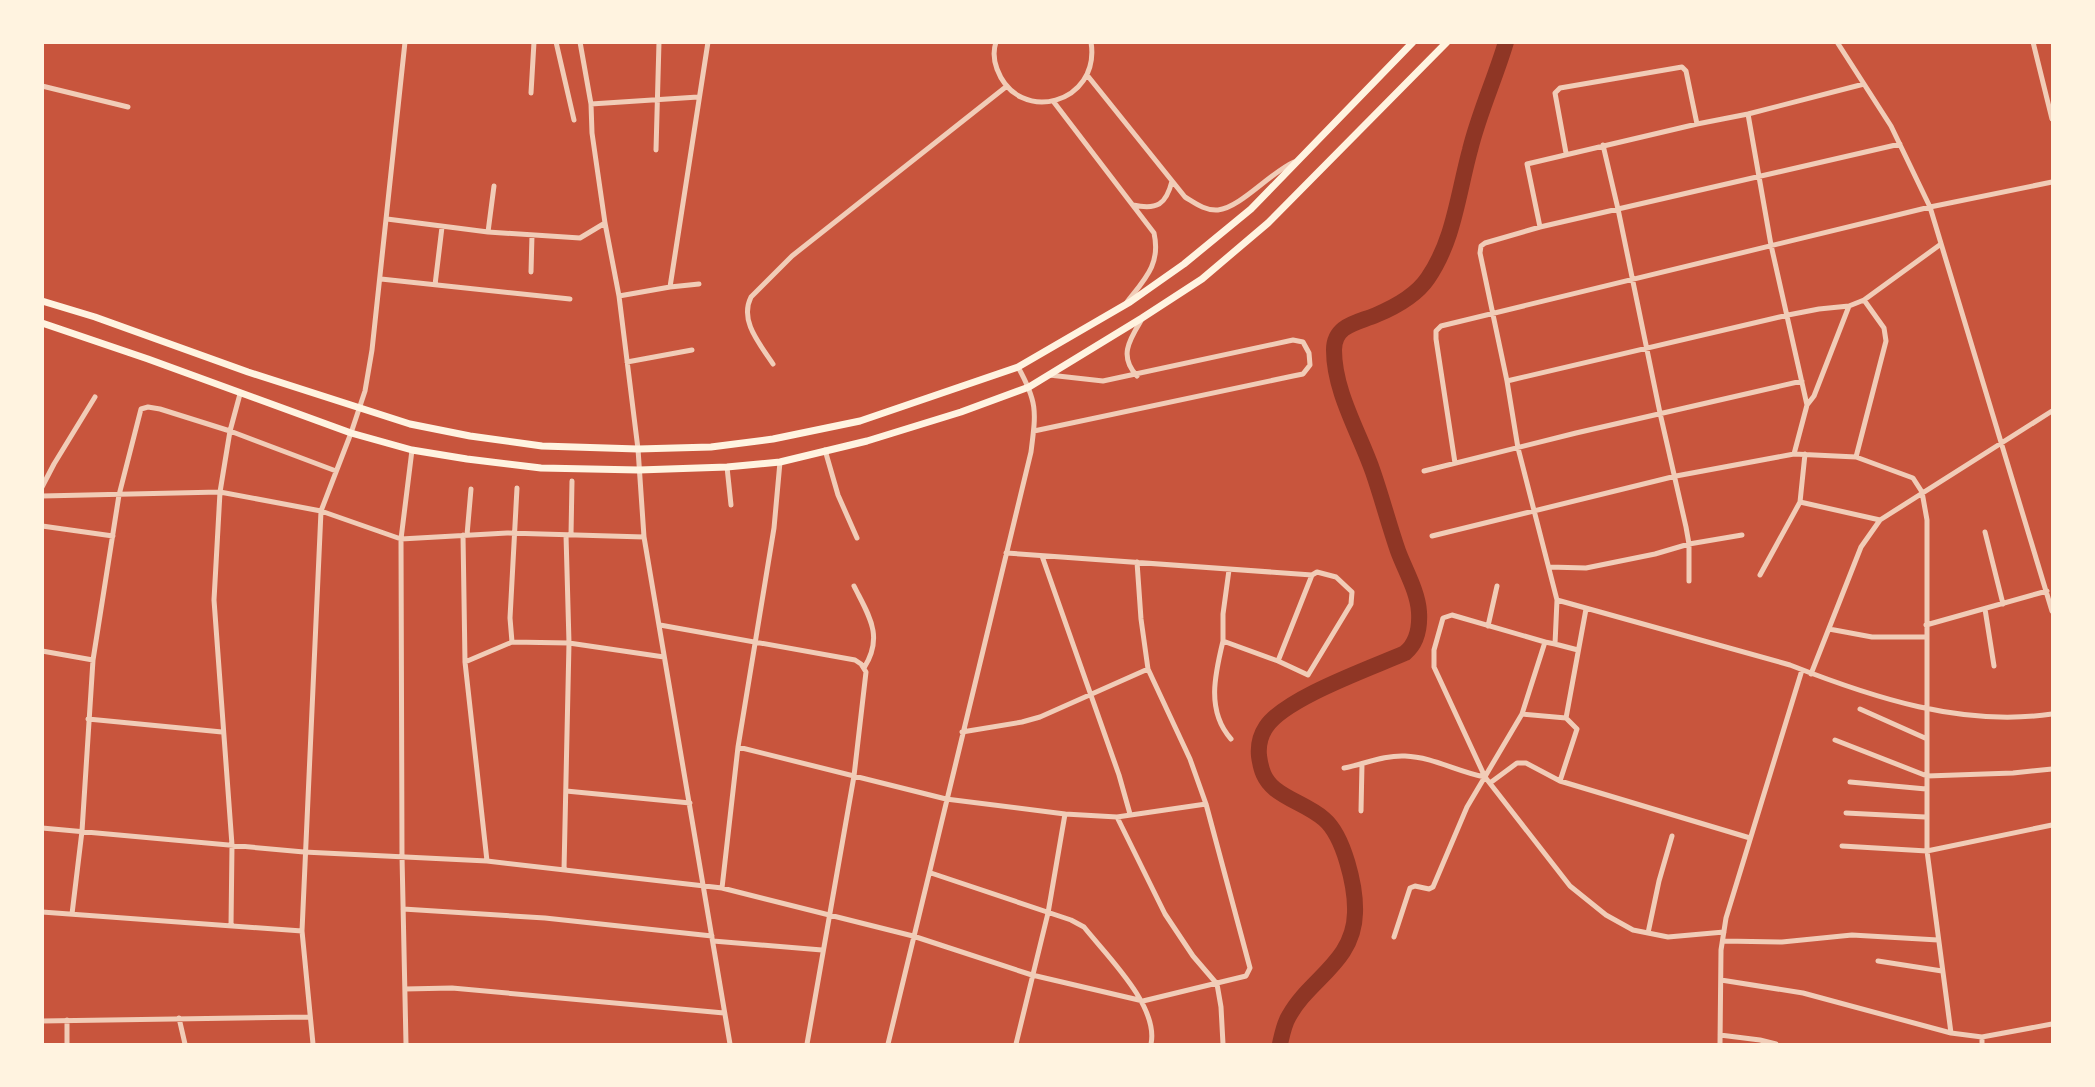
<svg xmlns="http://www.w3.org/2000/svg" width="2095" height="1087" font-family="'Golos Text',sans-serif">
  <rect width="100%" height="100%" fill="#c8553d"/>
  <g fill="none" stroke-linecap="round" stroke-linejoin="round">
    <path stroke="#8f3625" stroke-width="16" d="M 1280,1044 C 1282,1035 1284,1024 1289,1016 C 1309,979 1354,962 1355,913 C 1356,887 1344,836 1324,819 C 1309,806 1290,801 1275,789 C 1264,780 1261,770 1259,756 C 1258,746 1260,736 1266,727 C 1285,698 1371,668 1405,653 C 1417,643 1420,628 1419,612 C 1418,592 1405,570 1398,551 C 1389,525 1382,498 1373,472 C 1360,434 1334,392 1334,350 C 1334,325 1357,323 1376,315 C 1395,307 1416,296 1428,278 C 1454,240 1458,194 1470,150 C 1479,113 1495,79 1506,42"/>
    <path stroke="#f1ccb7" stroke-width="5" d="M 556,42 L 574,120
      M 580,42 L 591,104 L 592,133 L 605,223 L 619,296 L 638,449 L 644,537 L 730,1044
      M 996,42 C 993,51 994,61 997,69 C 1018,126 1101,104 1091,42
      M 1837,42 L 1891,126 L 1930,207 L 2052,611
      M 2033,42 L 2052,119
      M 1087,75 L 1185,197 C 1195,203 1205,211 1218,210 C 1240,208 1271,172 1294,162
      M 42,86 L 128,107
      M 531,93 L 534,42
      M 1053,101 L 1154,233 C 1161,264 1145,279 1127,302
      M 591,104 L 698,97
      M 1748,114 L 1771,245 L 1807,405 L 1794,454
      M 1603,145 L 1618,209 L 1660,413 L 1686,527 L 1689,544 L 1689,581
      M 656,150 L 659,42
      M 1566,153 L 1555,93 L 1560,88 L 1682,67 L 1686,71 L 1697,124
      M 1133,205 C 1157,210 1166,205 1172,181
      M 387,219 L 488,232 L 580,238 L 605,223
      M 1540,227 L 1527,164 L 1697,124 L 1748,114 L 1864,84
      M 488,232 L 494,186
      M 531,272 L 532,235
      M 381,279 L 570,299
      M 435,285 L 442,227
      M 670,287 L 699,284
      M 619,296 L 670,287 L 708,42
      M 627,362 L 692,350
      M 773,364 C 760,344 739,321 751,297 L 792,256 L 1007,86
      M 1137,376 C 1118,356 1130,339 1142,319
      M 1507,381 L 1788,315 L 1819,309 L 1849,306 L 1864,300 L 1941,244
      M 1807,405 L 1814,396 L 1849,306
      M 1034,431 L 1293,376 L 1303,374 L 1310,365 L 1309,353 L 1303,342 L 1293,340 L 1103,381 L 1049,375
      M 825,450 L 838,495 L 857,538
      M 1856,457 L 1886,341 L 1884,328 L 1864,300
      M 1455,463 L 1436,339 L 1436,331 L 1441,326 L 1930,207 L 2052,182
      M 727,467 L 731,505
      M 1424,471 L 1576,433 L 1802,381
      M 42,487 L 54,464 L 95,397
      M 42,496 L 220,492 L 321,511 L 401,539 L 507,533 L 644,537
      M 1800,502 L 1880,520
      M 42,526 L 113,536
      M 1985,532 L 2003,604
      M 463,535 L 465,662 L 487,861
      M 467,535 L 471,489
      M 571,535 L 572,481
      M 1432,536 L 1676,476 L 1794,454 L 1856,457 L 1913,478 L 1922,492 L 1927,520 L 1927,851 L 1951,1033
      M 1006,553 L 1312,575 L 1317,572 L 1336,577 L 1352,592 L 1351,604 L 1308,675 L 1278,661 L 1223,641 L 1223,614 L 1229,570
      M 1042,556 L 1119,775 L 1130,814
      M 1549,567 L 1586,568 L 1655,554 L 1689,544 L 1742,535
      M 1760,575 L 1800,502 L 1805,454
      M 854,586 C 869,616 884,636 864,668
      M 1557,600 L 1790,665 C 1874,698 1962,727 2052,714
      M 1985,609 L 1994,666
      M 660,625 L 855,660 L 861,664 L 866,672 L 854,776 L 807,1044
      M 1926,625 L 2047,591
      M 1488,626 L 1497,586
      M 1829,629 L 1872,637 L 1927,637
      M 1223,641 C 1215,674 1206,711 1231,739
      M 512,642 L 510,618 L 517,488
      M 1545,642 L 1452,615 L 1443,618 L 1434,650 L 1434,667 L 1485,777 L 1570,886 L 1606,915 L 1633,930 L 1668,937 L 1724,932
      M 1555,644 L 1578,650
      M 42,651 L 93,660
      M 1278,661 L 1312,575
      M 465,662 L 512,642 L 569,643 L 664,657
      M 1811,674 L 1861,547 L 1880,520 L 2052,411
      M 1860,709 L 1925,738
      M 1522,714 L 1566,718 L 1586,609
      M 88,719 L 222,732
      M 962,732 L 1022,722 L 1040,717 L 1148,669
      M 1835,740 L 1927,776 L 2013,773 L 2052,769
      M 738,747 L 946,799 L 1065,814 L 1117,817 L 1206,804
      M 1344,768 C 1364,764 1385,755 1405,756 C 1433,757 1458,772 1485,777
      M 1560,781 L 1577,729 L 1566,718
      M 1850,782 L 1926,789
      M 1490,783 L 1517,763 L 1526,763 L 1560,781 L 1750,838
      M 566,791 L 690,803
      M 1361,811 L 1362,764
      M 1846,813 L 1925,817
      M 1117,817 L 1165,914 L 1193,956 L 1217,984 L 1221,1007 L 1223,1044
      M 42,828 L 304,852 L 487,861 L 722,888 L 913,936 L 1032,975 L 1143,1001 L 1246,976 L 1250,968 L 1206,804 L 1190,759 L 1148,669 L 1141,619 L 1137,562
      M 1842,846 L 1927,851 L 2052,825
      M 564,870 L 569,643 L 566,535
      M 931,873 L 1071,920 L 1084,927 C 1107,956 1159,1006 1151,1044
      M 722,888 L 738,747 L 774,528 L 780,462
      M 403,909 L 545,918 L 712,936
      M 42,912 L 302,931
      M 72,914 L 82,831 L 93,660 L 119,495 L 141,409 L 148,407 L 160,409 L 230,431 L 336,471
      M 231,926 L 232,845 L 214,600 L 220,492 L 230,431 L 240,394
      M 1648,933 L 1659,881 L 1672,836
      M 1394,937 L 1410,888 L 1415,886 L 1429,889 L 1433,887 L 1467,807 L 1522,714 L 1545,642 L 1555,644 L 1557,600 L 1518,448 L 1507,381 L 1480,253 L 1481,246 L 1485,243 L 1540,227 L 1900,144
      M 713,941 L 822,950
      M 1723,941 L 1782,942 L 1852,935 L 1938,940
      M 1878,961 L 1942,971
      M 1721,980 L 1803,993 L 1951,1033 L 1982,1037 L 1982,1044
      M 405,989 L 452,988 L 724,1013
      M 179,1018 L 185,1044
      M 42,1021 L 310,1017
      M 1720,1035 L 1760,1040 L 1776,1044
      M 1982,1037 L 2052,1024
      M 67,1044 L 67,1020
      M 313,1044 L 302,931 L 321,511 L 351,433 L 365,391 L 372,350 L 405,42
      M 406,1044 L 402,856 L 401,539 L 412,450
      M 888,1044 L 1031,452 C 1036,412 1038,403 1018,367
      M 1016,1044 L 1048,913 L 1065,814
      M 1720,1044 L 1721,950 L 1726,918 L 1802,670"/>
    <path stroke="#fff3e0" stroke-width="7" d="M 42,301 L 95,317 L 248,372 L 410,424 L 470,436 L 542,446 L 638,449 L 711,447 L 773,439 L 860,421 L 1018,367 L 1130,302 L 1184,264 L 1251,209 L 1413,42
      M 42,323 L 148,359 L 351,433 L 412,450 L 467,459 L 541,468 L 639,470 L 727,467 L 780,462 L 867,441 L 961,412 L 1029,387 L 1142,318 L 1202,279 L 1268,223 L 1447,42"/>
  </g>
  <rect width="2095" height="1087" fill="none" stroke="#fff3e0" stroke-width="88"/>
</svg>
